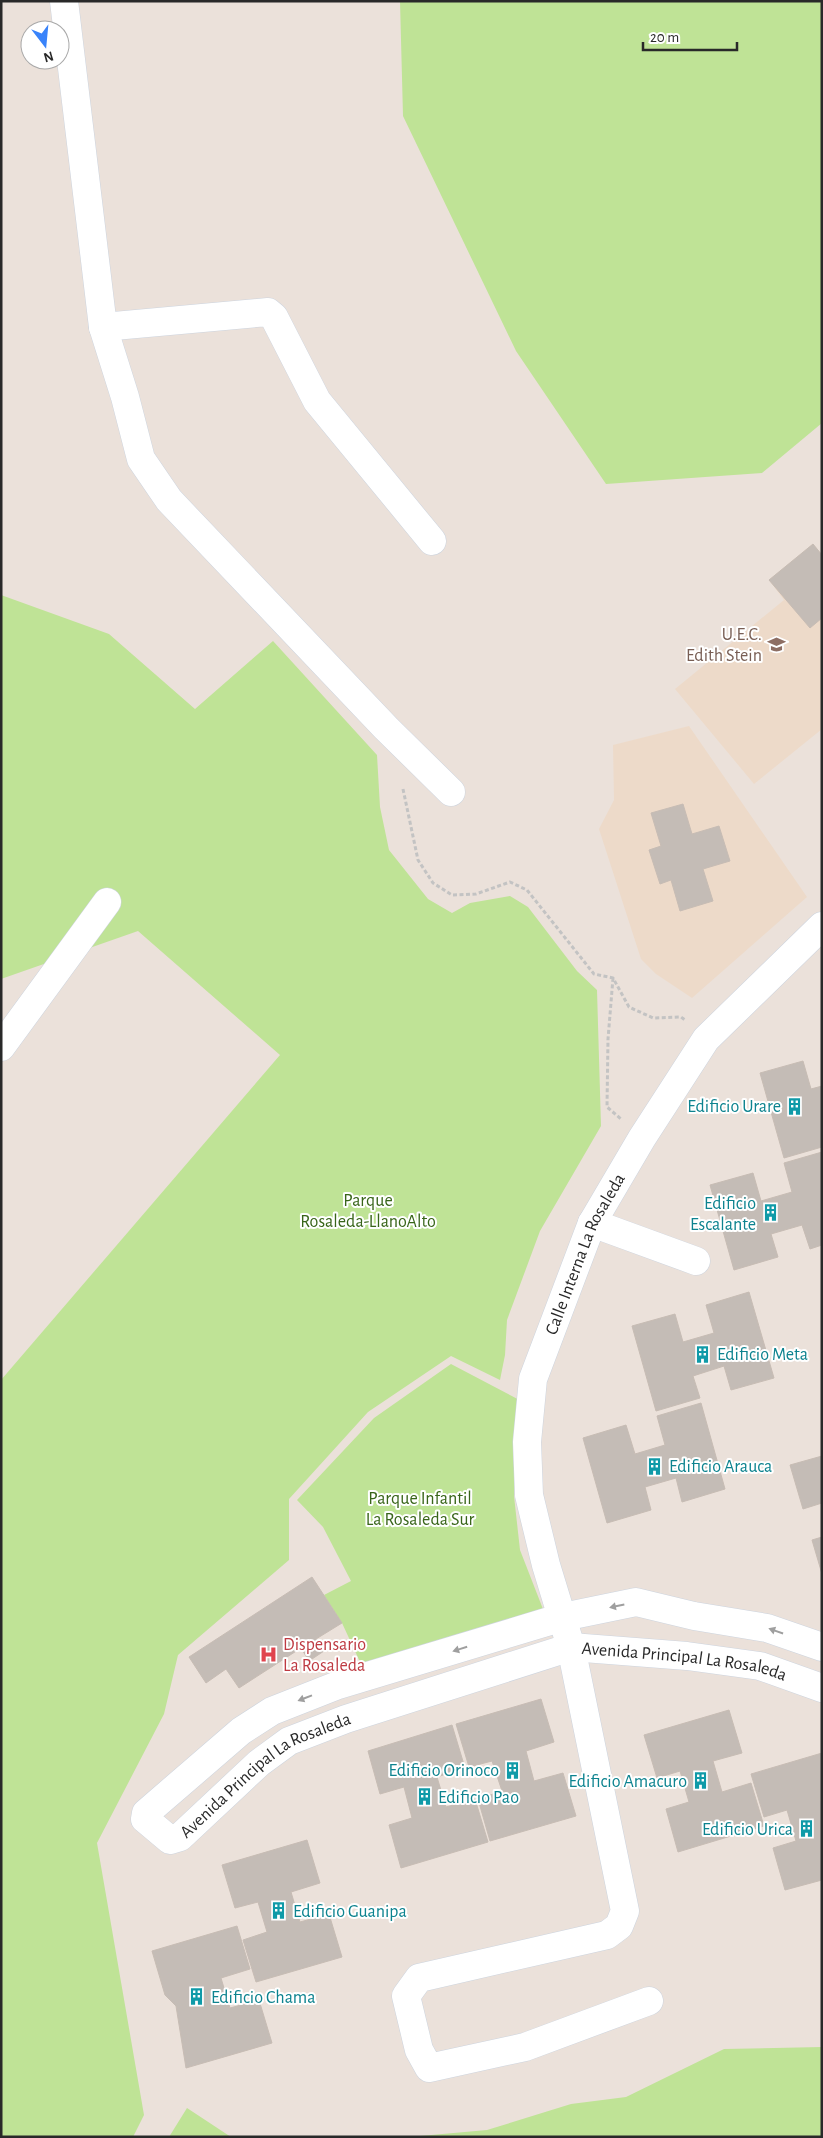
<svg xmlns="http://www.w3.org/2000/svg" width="823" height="2138" font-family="'Alegreya Sans',sans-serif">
  <rect width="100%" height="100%" fill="#ebe1da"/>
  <path fill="#eddac9" d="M 813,544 L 822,555 L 822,729 L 754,784 L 675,689 L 784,600 L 769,580 Z
    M 689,726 L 807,897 L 692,998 L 656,974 L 641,959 L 599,829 L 614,800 L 613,745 Z"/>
  <path fill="#bfe396" d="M 400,1 L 822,1 L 822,423 L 762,473 L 606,484 L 516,351 L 403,116 Z
    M 1,595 L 109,634 L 195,709 L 273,641 L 377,755 L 380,807 L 389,850 L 428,899 L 452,913 L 470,903 L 510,896 L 528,907 L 577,971 L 597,990 L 601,1126 L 540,1231 L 507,1320 L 505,1355 L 500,1380 L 451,1356 L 368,1412 L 289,1499 L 289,1560 L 178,1655 L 164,1714 L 97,1843 L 144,2115 L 133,2137 L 1,2137 L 1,1380 L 280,1055 L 138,931 L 1,979 Z
    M 451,1364 L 527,1404 L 518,1439 L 514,1496 L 520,1550 L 548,1622 L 367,1677 L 342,1623 L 324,1595 L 351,1581 L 323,1527 L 297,1500 L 374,1418 Z
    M 822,2047 L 822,2137 L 409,2137 L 487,2130 L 571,2104 L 626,2097 L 724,2049 Z
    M 187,2108 L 231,2137 L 169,2137 Z"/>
  <path fill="#c4bcb6" stroke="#c7bcb4" d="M 813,544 L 822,555 L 822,618 L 810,628 L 769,580 Z
    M 683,804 L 692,834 L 719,826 L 730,861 L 703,869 L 713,901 L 680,911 L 671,880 L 660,884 L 649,850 L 661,846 L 651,813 Z
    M 803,1061 L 811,1089 L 822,1086 L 822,1147 L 784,1158 L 760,1073 Z
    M 822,1152 L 822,1245 L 810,1249 L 802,1225 L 771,1234 L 778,1257 L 734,1270 L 710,1185 L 753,1173 L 761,1201 L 792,1192 L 784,1163 Z
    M 749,1292 L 774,1378 L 731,1390 L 724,1366 L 693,1376 L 700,1398 L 656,1411 L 632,1326 L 675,1314 L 683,1342 L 714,1333 L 706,1305 Z
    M 701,1403 L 725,1489 L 682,1502 L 676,1478 L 645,1487 L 651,1510 L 607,1523 L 583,1438 L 626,1425 L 635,1454 L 665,1445 L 657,1416 Z
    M 822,1456 L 822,1503 L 803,1509 L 790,1465 Z
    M 822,1537 L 822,1574 L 812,1540 Z
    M 312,1577 L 342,1623 L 316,1639 L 324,1651 L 309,1661 L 301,1648 L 239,1688 L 226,1669 L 206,1683 L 189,1657 Z
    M 541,1699 L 554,1742 L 526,1751 L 534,1781 L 563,1773 L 576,1816 L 490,1841 L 478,1799 L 502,1791 L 492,1761 L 469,1767 L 456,1724 Z
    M 729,1710 L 742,1753 L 713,1761 L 722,1792 L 751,1783 L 764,1826 L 678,1852 L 666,1809 L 689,1802 L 680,1771 L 657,1778 L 644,1735 Z
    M 452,1725 L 465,1768 L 437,1777 L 446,1807 L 475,1799 L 488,1842 L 401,1868 L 389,1825 L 412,1818 L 404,1787 L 380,1794 L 368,1751 Z
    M 822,1753 L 822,1800 L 820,1800 L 822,1805 L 822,1880 L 785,1890 L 773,1848 L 796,1841 L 787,1810 L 764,1817 L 751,1774 Z
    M 307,1840 L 320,1883 L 291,1892 L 300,1922 L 329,1914 L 342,1957 L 256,1982 L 243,1940 L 267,1932 L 258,1902 L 235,1908 L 222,1865 Z
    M 237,1926 L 250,1969 L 221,1978 L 230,2008 L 259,2000 L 272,2043 L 186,2068 L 176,2006 L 165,1995 L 152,1951 Z"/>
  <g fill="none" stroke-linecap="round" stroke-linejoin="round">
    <defs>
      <g id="minor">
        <path d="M 64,1 L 103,327 L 125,397 L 141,459 L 169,500 L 386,728 L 451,792"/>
        <path d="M 103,327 L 268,312 L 274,317 L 317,401 L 432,541"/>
        <path d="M 1,1047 L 107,902"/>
        <path d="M 592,1223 L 696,1261"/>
        <path id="s1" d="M 822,1647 L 767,1628 L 694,1616 L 636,1602 L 563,1617 L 338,1685 L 272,1711 L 241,1731 L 146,1813 L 145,1819 L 170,1840 L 180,1837 L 259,1763 L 289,1741 L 346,1719 L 571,1647 L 687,1656 L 760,1666 L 822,1688"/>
        <path id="s2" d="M 649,2001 L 525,2047 L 429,2068 L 419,2050 L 406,1996 L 419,1978 L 607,1935 L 619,1926 L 625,1911 L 571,1647 L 546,1565 L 529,1495 L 527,1442 L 533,1379 L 592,1223 L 642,1138 L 706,1039 L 822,926"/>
      </g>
    </defs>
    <use href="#minor" stroke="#cdd4de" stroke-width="29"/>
    <path stroke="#c3c3c3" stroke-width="3" stroke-dasharray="4 2.5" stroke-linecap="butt" d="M 403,789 L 418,860 L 433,883 L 452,895 L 476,894 L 510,882 L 527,890 L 594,974 L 613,978 L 629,1007 L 653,1018 L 681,1017 L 685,1020
      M 613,978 L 608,1039 L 607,1107 L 621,1119"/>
    <use href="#minor" stroke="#fff" stroke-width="28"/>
  </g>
  <defs><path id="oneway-solid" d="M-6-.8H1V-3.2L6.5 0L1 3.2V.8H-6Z" transform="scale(1.25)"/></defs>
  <g fill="#9f9f9f">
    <use href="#oneway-solid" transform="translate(617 1606) rotate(168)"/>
    <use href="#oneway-solid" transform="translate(776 1631) rotate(-161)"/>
    <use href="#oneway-solid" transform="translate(460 1649) rotate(163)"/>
    <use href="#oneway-solid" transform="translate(305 1698) rotate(159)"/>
  </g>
  <defs>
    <symbol id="school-bare" viewBox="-9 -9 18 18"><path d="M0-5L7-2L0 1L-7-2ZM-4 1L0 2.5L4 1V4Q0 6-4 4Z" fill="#8d6e63" stroke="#fff" stroke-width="2.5" paint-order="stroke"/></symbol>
    <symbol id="building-bare" viewBox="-9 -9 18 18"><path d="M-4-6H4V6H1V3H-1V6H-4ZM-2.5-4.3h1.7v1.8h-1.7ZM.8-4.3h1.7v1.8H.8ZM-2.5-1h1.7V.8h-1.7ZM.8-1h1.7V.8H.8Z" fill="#0f9aa8" stroke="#fff" stroke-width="2.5" paint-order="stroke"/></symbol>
    <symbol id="hospital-bare" viewBox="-9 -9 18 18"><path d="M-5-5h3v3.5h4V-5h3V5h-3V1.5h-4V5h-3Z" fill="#e0444e" stroke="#fff" stroke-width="2.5" paint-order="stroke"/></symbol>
  </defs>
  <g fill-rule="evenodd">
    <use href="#school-bare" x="764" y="632" width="25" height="25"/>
    <use href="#building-bare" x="782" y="1094" width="25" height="25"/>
    <use href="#building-bare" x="758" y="1200" width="25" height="25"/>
    <use href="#building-bare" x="690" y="1342" width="25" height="25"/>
    <use href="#building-bare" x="642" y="1454" width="25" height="25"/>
    <use href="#hospital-bare" x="256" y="1642" width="25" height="25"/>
    <use href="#building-bare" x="500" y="1758" width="25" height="25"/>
    <use href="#building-bare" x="688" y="1768" width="25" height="25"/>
    <use href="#building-bare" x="412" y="1784" width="25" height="25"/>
    <use href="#building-bare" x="794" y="1816" width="25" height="25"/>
    <use href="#building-bare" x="266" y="1898" width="25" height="25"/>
    <use href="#building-bare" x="184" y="1984" width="25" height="25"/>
  </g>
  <g text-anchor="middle" stroke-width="4" stroke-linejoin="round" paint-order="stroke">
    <g font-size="18" fill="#785e54" stroke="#fff" text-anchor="end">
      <text x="762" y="640">U.E.C.<tspan x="762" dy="21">Edith Stein</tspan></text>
    </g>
    <g font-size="18" fill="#0d838f" stroke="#fff" text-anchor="end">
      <text x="781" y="1112">Edificio Urare</text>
      <text x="756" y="1209">Edificio<tspan x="756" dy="21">Escalante</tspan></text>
      <text x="717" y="1360" text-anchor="start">Edificio Meta</text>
      <text x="669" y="1472" text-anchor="start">Edificio Arauca</text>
      <text x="499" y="1776">Edificio Orinoco</text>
      <text x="687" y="1787">Edificio Amacuro</text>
      <text x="438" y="1803" text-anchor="start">Edificio Pao</text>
      <text x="793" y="1835">Edificio Urica</text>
      <text x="293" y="1917" text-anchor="start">Edificio Guanipa</text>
      <text x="211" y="2003" text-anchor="start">Edificio Chama</text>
    </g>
    <g font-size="18" fill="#386519" stroke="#fff">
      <text x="368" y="1206">Parque<tspan x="368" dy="21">Rosaleda-LlanoAlto</tspan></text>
      <text x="420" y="1504">Parque Infantil<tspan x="420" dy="21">La Rosaleda Sur</tspan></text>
    </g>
    <g font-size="18" fill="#292929" stroke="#fff">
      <text dy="6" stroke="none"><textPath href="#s2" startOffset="1232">Calle Interna La Rosaleda</textPath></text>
      <text dy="6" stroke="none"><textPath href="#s1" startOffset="1341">Avenida Principal La Rosaleda</textPath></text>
      <text dy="6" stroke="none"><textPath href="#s1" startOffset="891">Avenida Principal La Rosaleda</textPath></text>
    </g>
    <g font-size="18" fill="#be3a42" stroke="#fff" text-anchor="start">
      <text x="283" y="1650">Dispensario<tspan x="283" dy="21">La Rosaleda</tspan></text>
    </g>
  </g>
  <rect width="823" height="2138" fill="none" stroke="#292929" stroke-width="5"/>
  <g transform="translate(45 45) rotate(164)"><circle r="24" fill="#ffffff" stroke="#a9a9a9"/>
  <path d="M0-4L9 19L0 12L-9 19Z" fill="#3983fa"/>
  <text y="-8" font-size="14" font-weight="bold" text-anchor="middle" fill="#292929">N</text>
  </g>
  <path d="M643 42v8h94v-8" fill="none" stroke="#292929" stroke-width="2.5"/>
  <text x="650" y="42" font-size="15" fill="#292929" stroke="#ffffff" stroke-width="4" paint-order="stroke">20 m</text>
</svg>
